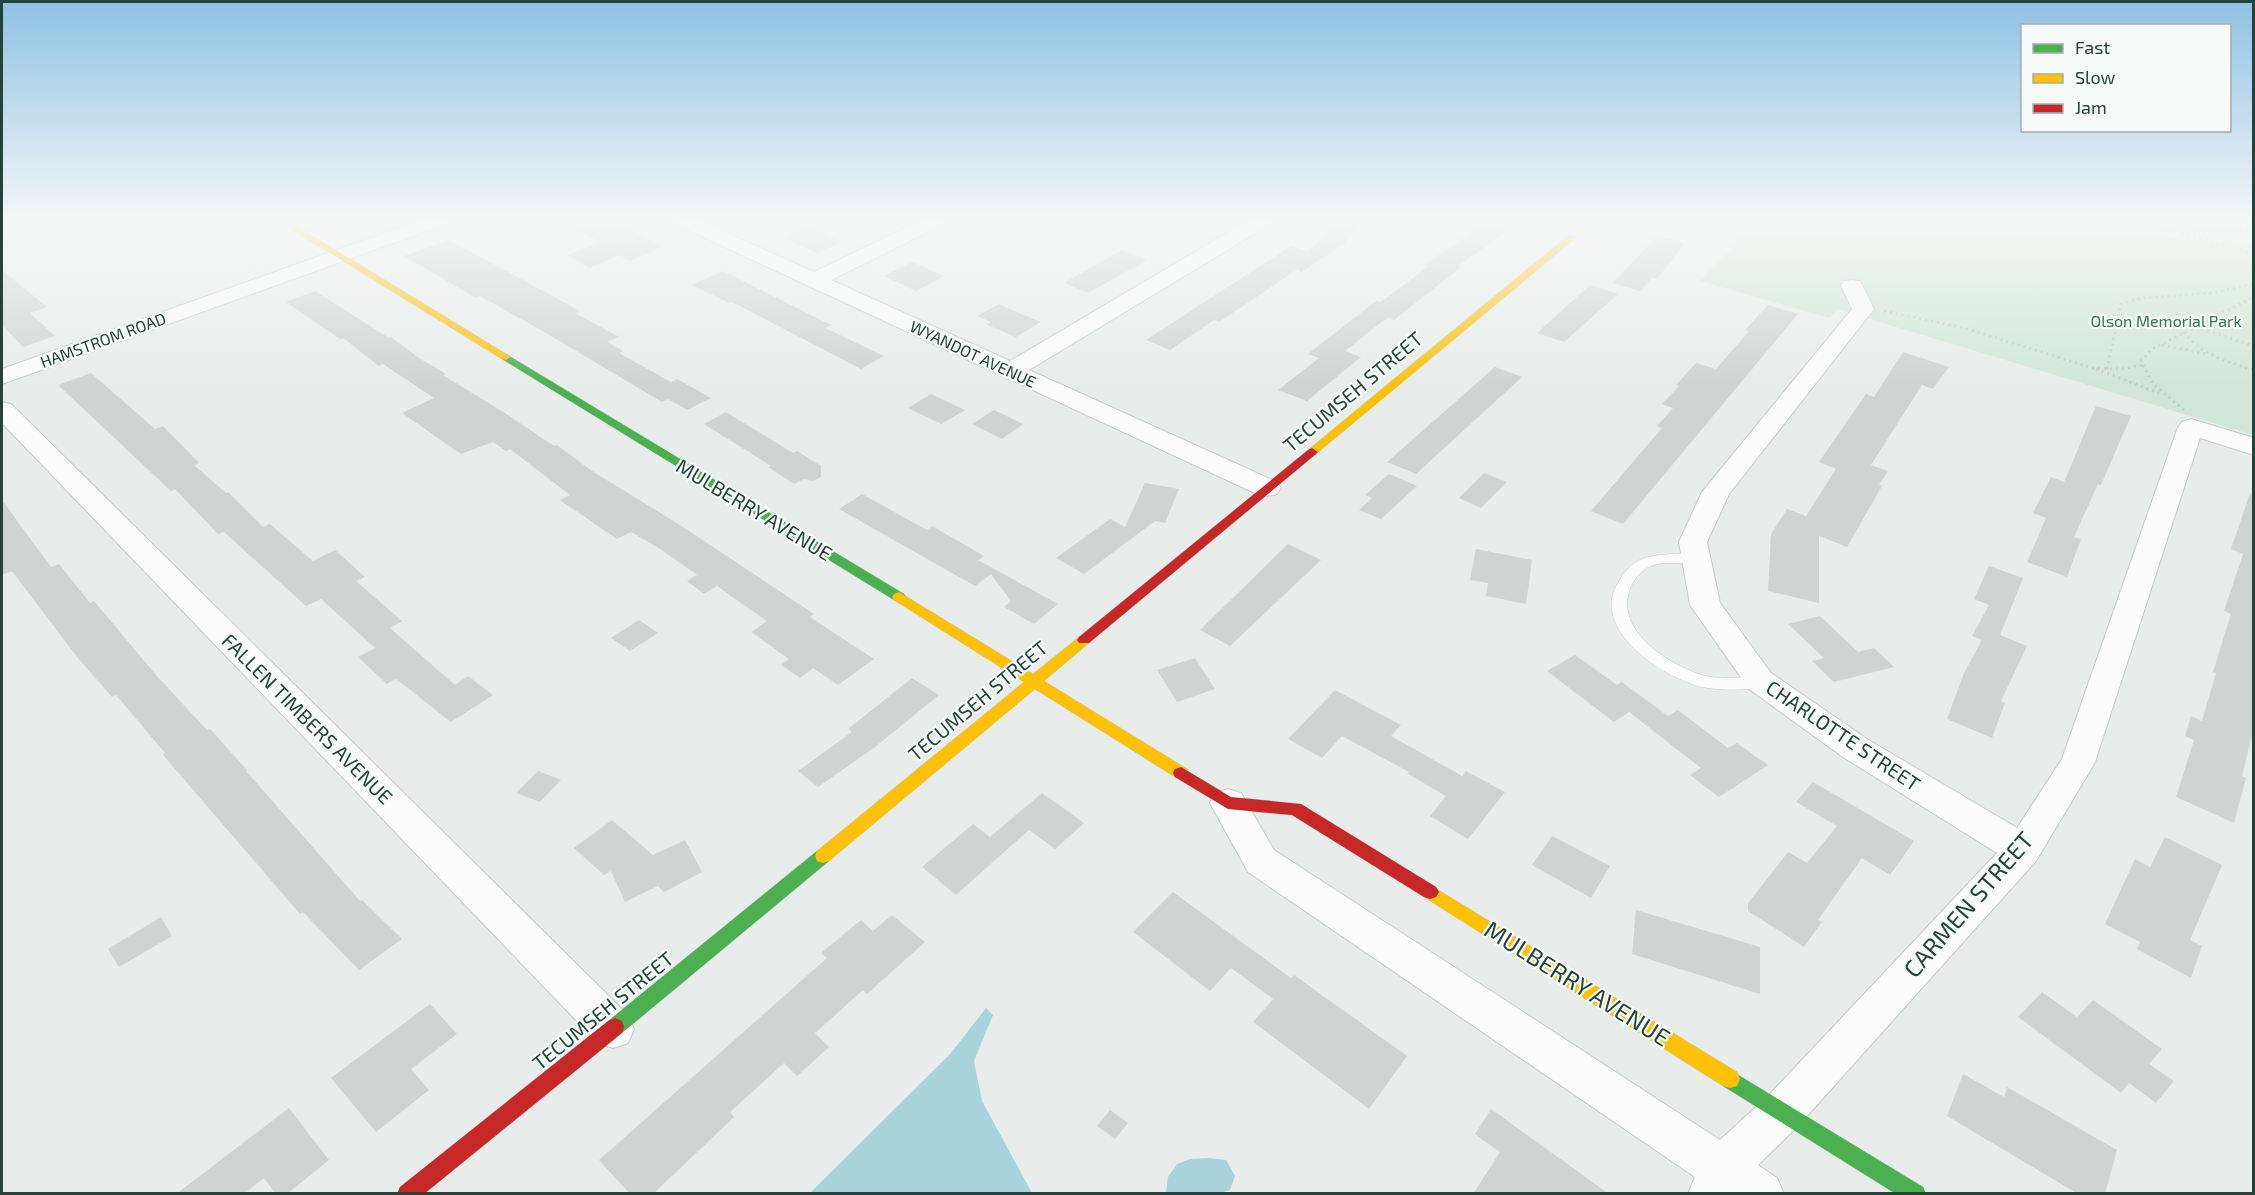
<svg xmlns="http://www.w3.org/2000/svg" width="2255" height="1195" font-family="'Exo 2',sans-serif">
  <rect width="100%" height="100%" fill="#e8edeb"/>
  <path fill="#d1e6d8" d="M 1761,219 L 1903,219 L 2253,244 L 2253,435 L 1837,309 L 1830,318 L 1700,281 Z"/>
  <path fill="#a9d4db" d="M 986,1008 L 993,1015 L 974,1061 L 982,1101 L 1032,1193 L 810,1193 L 951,1053 Z
    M 1209,1158 L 1226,1160 L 1235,1176 L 1230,1190 L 1221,1193 L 1166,1193 L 1168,1177 L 1177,1164 L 1190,1159 Z"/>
  <path fill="#cfd4d2" d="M 553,219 L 604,219 L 664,246 L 630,261 L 619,255 L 590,268 L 567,255 L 601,242 Z
    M 1339,219 L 1366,219 L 1344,244 L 1301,272 L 1298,269 L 1219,322 L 1214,320 L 1170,350 L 1146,340 L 1291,246 L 1308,252 Z
    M 1491,219 L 1525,219 L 1458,266 L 1461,267 L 1394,320 L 1388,317 L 1345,351 L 1361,357 L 1307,401 L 1278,390 L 1319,358 L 1308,354 L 1376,301 L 1381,302 L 1429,266 L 1426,264 Z
    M 808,227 L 842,242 L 817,253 L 783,238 Z
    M 1657,236 L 1685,243 L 1657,279 L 1652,278 L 1640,291 L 1613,283 Z
    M 449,240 L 580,311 L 575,313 L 619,337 L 607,342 L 623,351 L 619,353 L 671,382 L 677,379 L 711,398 L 687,410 L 668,399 L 662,402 L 546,333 L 480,296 L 476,298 L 404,256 Z
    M 1122,250 L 1147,260 L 1088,293 L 1064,283 Z
    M 912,262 L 944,276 L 916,291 L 884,276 Z
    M 2,270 L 47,307 L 30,313 L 55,336 L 23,347 L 2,325 Z
    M 723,271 L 831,325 L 825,328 L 884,356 L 861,369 L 732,302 L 729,303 L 692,285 Z
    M 1590,285 L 1618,294 L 1564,342 L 1537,333 Z
    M 315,291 L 389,338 L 391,337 L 419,358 L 446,374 L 443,375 L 508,415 L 554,446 L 557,445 L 592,471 L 680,525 L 814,614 L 810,617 L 874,659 L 838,685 L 813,668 L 800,678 L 781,665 L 789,659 L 751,632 L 767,621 L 717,586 L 704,594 L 687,581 L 697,575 L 660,549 L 631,532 L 617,539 L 560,500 L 570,495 L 510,449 L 506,451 L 493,442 L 461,454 L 402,413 L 434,398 L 383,364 L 379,366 L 343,338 L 340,339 L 286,302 Z
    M 999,304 L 1019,313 L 1041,322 L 1016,337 L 987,325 L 991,322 L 977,316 Z
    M 1768,305 L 1798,314 L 1623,524 L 1591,511 L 1662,428 L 1657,426 L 1673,408 L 1662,404 L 1679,386 L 1676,385 L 1696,363 L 1716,369 L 1749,331 L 1745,330 Z
    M 1903,352 L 1949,367 L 1933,389 L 1922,385 L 1871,465 L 1888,471 L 1879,485 L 1882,486 L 1847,547 L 1819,536 L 1819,603 L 1768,591 L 1771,534 L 1787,509 L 1806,516 L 1836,469 L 1819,462 L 1866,394 L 1874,397 Z
    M 1495,367 L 1522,377 L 1416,474 L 1387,462 Z
    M 91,373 L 155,429 L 163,426 L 199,463 L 194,465 L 226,493 L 228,492 L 263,527 L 270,524 L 313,561 L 335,550 L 365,577 L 356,581 L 402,621 L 390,628 L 455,685 L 468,676 L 493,695 L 451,722 L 396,679 L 387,684 L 358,657 L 375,648 L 321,599 L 306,606 L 224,532 L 218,534 L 175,489 L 171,491 L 58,385 Z
    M 931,394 L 965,410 L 941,424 L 908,408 Z
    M 2096,406 L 2131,416 L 2101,485 L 2098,484 L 2074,537 L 2081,539 L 2067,577 L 2027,562 L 2046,518 L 2033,513 L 2051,477 L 2064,482 Z
    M 994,410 L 1023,424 L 1002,439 L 972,424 Z
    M 726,412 L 793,453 L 797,451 L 821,466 L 821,477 L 813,481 L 804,479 L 794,484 L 768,467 L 771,466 L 704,424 Z
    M 1484,473 L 1507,482 L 1481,508 L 1459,498 Z
    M 1389,474 L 1417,486 L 1381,519 L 1359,510 L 1372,498 L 1365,495 Z
    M 1145,483 L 1179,489 L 1165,523 L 1155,521 L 1084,574 L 1056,558 L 1110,519 L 1125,527 Z
    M 2250,493 L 2253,494 L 2253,731 L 2242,776 L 2246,778 L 2234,823 L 2176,797 L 2194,740 L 2185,736 L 2191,716 L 2202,721 L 2216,673 L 2213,672 L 2231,614 L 2224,611 L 2243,554 L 2231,549 Z
    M 862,494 L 927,530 L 932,526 L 984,556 L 978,560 L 1058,604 L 1034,624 L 1004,607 L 1011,601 L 991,574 L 975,586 L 839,509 Z
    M 2,500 L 51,567 L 59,564 L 90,603 L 94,601 L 156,675 L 207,730 L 210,729 L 247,770 L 246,771 L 360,901 L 362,900 L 402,939 L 359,970 L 303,912 L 300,914 L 163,755 L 165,753 L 116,695 L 112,697 L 77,657 L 12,571 L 2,575 Z
    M 1288,544 L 1321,560 L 1230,646 L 1200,630 Z
    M 1476,549 L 1532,560 L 1526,604 L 1486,596 L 1488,583 L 1470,580 Z
    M 1989,566 L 2023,578 L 2000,635 L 2027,646 L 2001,701 L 2005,703 L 1992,738 L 1947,719 L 1964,673 L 1982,640 L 1972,636 L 1989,605 L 1974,599 Z
    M 1820,616 L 1858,652 L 1874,648 L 1894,667 L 1834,682 L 1812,661 L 1824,658 L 1788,624 Z
    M 639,620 L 658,633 L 630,651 L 611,638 Z
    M 1575,655 L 1617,685 L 1622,682 L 1668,716 L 1678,710 L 1728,748 L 1737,743 L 1768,765 L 1719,797 L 1690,775 L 1701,768 L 1629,712 L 1614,722 L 1547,671 Z
    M 1195,658 L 1215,689 L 1177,702 L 1157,670 Z
    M 912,678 L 939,695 L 875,747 L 818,787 L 798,771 L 852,732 L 848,729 Z
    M 1335,690 L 1401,725 L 1391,736 L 1462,776 L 1466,771 L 1505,792 L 1468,839 L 1430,816 L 1446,796 L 1408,774 L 1409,772 L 1342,736 L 1322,758 L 1288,739 Z
    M 538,771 L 561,780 L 540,802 L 516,793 Z
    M 1813,782 L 1914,841 L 1890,875 L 1862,858 L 1818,920 L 1822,922 L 1804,947 L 1748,911 L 1748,903 L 1788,852 L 1807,863 L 1837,826 L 1796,802 Z
    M 1042,793 L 1084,823 L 1055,849 L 1029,830 L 956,895 L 922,867 L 973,824 L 990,837 Z
    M 612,820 L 653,855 L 685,840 L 702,872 L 664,892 L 658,886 L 625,902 L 611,871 L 604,875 L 574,848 Z
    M 1552,836 L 1610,866 L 1591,898 L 1532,865 Z
    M 2165,837 L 2222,865 L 2190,940 L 2202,946 L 2191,978 L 2137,949 L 2140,942 L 2105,924 L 2135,859 L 2150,867 Z
    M 1173,892 L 1291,978 L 1294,975 L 1407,1056 L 1369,1109 L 1253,1022 L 1273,999 L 1231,968 L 1210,991 L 1133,932 Z
    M 1636,910 L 1760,947 L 1760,994 L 1632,954 Z
    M 892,915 L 925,942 L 867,994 L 863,990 L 815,1033 L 829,1047 L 797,1076 L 784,1063 L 730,1112 L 734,1117 L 653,1194 L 630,1194 L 599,1160 L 827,958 L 821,953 L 861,920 L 873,931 Z
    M 161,917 L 172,936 L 119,967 L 108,949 Z
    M 2042,992 L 2077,1017 L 2093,1000 L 2162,1049 L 2149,1064 L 2174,1081 L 2156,1103 L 2129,1083 L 2121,1093 L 2018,1017 Z
    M 430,1004 L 457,1034 L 411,1069 L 429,1090 L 376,1132 L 331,1078 Z
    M 1963,1074 L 2004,1097 L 2007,1087 L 2117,1150 L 2105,1194 L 2078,1194 L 1947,1116 Z
    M 289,1108 L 329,1160 L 287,1194 L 276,1194 L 264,1178 L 244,1194 L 176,1194 Z
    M 1491,1109 L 1609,1194 L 1473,1194 L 1500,1152 L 1475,1134 Z
    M 1110,1110 L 1128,1123 L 1115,1139 L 1097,1126 Z"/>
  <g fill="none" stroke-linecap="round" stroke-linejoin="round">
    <defs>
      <path id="lane" d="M 1696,553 L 1701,555 L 1703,558 L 1701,561 C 1685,566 1667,560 1651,566 C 1642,569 1633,580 1630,589 C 1615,629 1664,661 1696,673 C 1716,681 1740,678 1760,675 L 1766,677 L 1768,681 L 1766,685 C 1746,691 1722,691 1702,687 C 1662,677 1588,629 1619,581 C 1624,572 1632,563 1642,559 C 1659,553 1678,554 1696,553 Z"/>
      <path id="street" d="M 424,219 L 452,219 L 449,223 L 2,384 L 2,369 Z
        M 670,219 L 696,219 L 814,272 L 924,219 L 949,219 L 946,223 L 831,280 L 1010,361 L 1251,219 L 1275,219 L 1272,223 L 1029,370 L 1277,482 L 1281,488 L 1277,494 L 1267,496 L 1257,494 L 673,223 Z
        M 1852,280 L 1860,281 L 1874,309 L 1729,494 L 1707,542 L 1720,603 L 1771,673 L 1867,739 L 2017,828 L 2062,759 L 2178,427 L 2182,422 L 2191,419 L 2254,438 L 2254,455 L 2200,438 L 2095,762 L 2090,771 L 2036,861 L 1798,1126 L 1758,1165 L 1777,1178 L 1784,1194 L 1688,1194 L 1695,1177 L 1248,872 L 1210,803 L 1215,793 L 1228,789 L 1241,793 L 1274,850 L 1720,1140 L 1768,1096 L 1997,853 L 1843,757 L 1749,689 L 1690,605 L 1679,542 L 1702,492 L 1852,309 L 1841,286 L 1844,281 Z
        M 2,402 L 11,404 L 628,1015 L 634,1029 L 628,1043 L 613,1048 L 598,1043 L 2,423 Z"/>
      <path id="fast" d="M 506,354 L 904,594 L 906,597 L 899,602 L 894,600 L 502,359 L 501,357 Z
        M 823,849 L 829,851 L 831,856 L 829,861 L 622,1033 L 615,1036 L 608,1033 L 606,1027 L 608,1021 L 817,851 Z
        M 1730,1070 L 1923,1187 L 1926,1194 L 1896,1194 L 1723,1086 L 1720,1079 L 1723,1072 Z"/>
      <path id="slow" d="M 275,219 L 285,219 L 511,357 L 506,360 L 502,359 Z
        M 1569,235 L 1577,237 L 1316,454 L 1308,454 L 1306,452 L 1308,450 Z
        M 899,592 L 1033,674 L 1079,637 L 1089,637 L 1091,640 L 1089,643 L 1044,681 L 1187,769 L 1189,773 L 1187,777 L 1181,779 L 1175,777 L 1035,689 L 829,861 L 823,863 L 817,861 L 815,856 L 817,851 L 1024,682 L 894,600 L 892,597 L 894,594 Z
        M 1430,885 L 1737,1072 L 1740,1079 L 1737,1086 L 1730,1088 L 1723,1086 L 1424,897 L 1421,892 L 1424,887 Z"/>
      <path id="jam" d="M 1312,448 L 1318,452 L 1316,454 L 1089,643 L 1079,643 L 1077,640 L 1079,637 L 1308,450 Z
        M 1181,767 L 1231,797 L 1301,804 L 1436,887 L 1439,892 L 1436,897 L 1430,899 L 1424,897 L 1292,815 L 1228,809 L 1175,777 L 1173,773 L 1175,769 Z
        M 615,1018 L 622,1021 L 624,1027 L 622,1033 L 424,1194 L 397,1194 L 400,1187 L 608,1021 Z"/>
    </defs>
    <use href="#lane" stroke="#c5cac8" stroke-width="1"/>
    <use href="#street" stroke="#c5cac8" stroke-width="2"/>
    <use href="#fast" stroke="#c3cbc8" stroke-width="1"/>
    <use href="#slow" stroke="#c3cbc8" stroke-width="1"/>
    <use href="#jam" stroke="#c3cbc8" stroke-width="1"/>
    <path stroke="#c3ccca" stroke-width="3" stroke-dasharray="2 4" stroke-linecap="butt" d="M 2085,219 L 2176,232 L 2254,231
      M 2182,234 L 2254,254
      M 1884,311 L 1965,328 L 2092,368 L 2122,369 L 2142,365
      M 2196,327 L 2254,346
      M 2184,332 C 2201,355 2228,362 2254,370
      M 2162,345 L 2207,354
      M 2096,369 L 2159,393
      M 2107,369 L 2121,304 L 2141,298 L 2212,293 L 2254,284
      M 2184,410 L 2153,384 L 2141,361 L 2152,349 L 2254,297"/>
    <use href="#lane" fill="#fcfcfc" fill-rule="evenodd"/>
    <use href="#street" fill="#fcfcfc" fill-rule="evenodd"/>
    <use href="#fast" fill="#4caf50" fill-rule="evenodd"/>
    <use href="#slow" fill="#ffc107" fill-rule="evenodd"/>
    <use href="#jam" fill="#c62828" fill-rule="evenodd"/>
  </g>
  <linearGradient id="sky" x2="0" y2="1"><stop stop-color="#8fc1e3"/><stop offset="0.57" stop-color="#f5f7f6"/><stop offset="1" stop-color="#f5f7f6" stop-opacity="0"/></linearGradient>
  <rect width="2255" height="386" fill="url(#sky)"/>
  <g text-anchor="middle" stroke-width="4.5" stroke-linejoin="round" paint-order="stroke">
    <g font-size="16" fill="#2d7a4b" stroke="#f7fbf9">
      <text x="2166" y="327">Olson Memorial Park</text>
    </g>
    <g font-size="16" fill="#24423a" stroke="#f7fbf9">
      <text transform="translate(103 340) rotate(-20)" y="6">HAMSTROM ROAD</text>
      <text transform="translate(973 354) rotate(25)" y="6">WYANDOT AVENUE</text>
    </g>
    <g font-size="20" fill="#24423a" stroke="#f7fbf9">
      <text transform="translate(1353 392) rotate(-40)" y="7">TECUMSEH STREET</text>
      <text transform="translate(754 510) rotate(31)" y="7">MULBERRY AVENUE</text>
      <text transform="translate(978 701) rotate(-40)" y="7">TECUMSEH STREET</text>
      <text transform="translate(307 719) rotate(45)" y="7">FALLEN TIMBERS AVENUE</text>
      <text transform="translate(1843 736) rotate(34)" y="7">CHARLOTTE STREET</text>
      <text transform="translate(603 1011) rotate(-39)" y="7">TECUMSEH STREET</text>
    </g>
    <g font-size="24" fill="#24423a" stroke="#f7fbf9">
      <text transform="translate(1969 905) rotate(-49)" y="8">CARMEN STREET</text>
      <text transform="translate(1577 984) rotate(32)" y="8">MULBERRY AVENUE</text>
    </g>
  </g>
  <rect width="2255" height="1195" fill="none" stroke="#24423a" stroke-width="6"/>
  <rect x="2021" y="24" width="210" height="108" fill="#f7fbf9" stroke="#a3b1ad" stroke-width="1.5"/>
  <rect x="2033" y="44" width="30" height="9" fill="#4caf50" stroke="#a3b1ad" stroke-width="1.5"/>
  <text x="2075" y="54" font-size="18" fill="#24423a">Fast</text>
  <rect x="2033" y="74" width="30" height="9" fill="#ffc107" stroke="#a3b1ad" stroke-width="1.5"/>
  <text x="2075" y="84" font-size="18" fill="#24423a">Slow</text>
  <rect x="2033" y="104" width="30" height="9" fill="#c62828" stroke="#a3b1ad" stroke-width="1.5"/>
  <text x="2075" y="114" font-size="18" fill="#24423a">Jam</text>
</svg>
